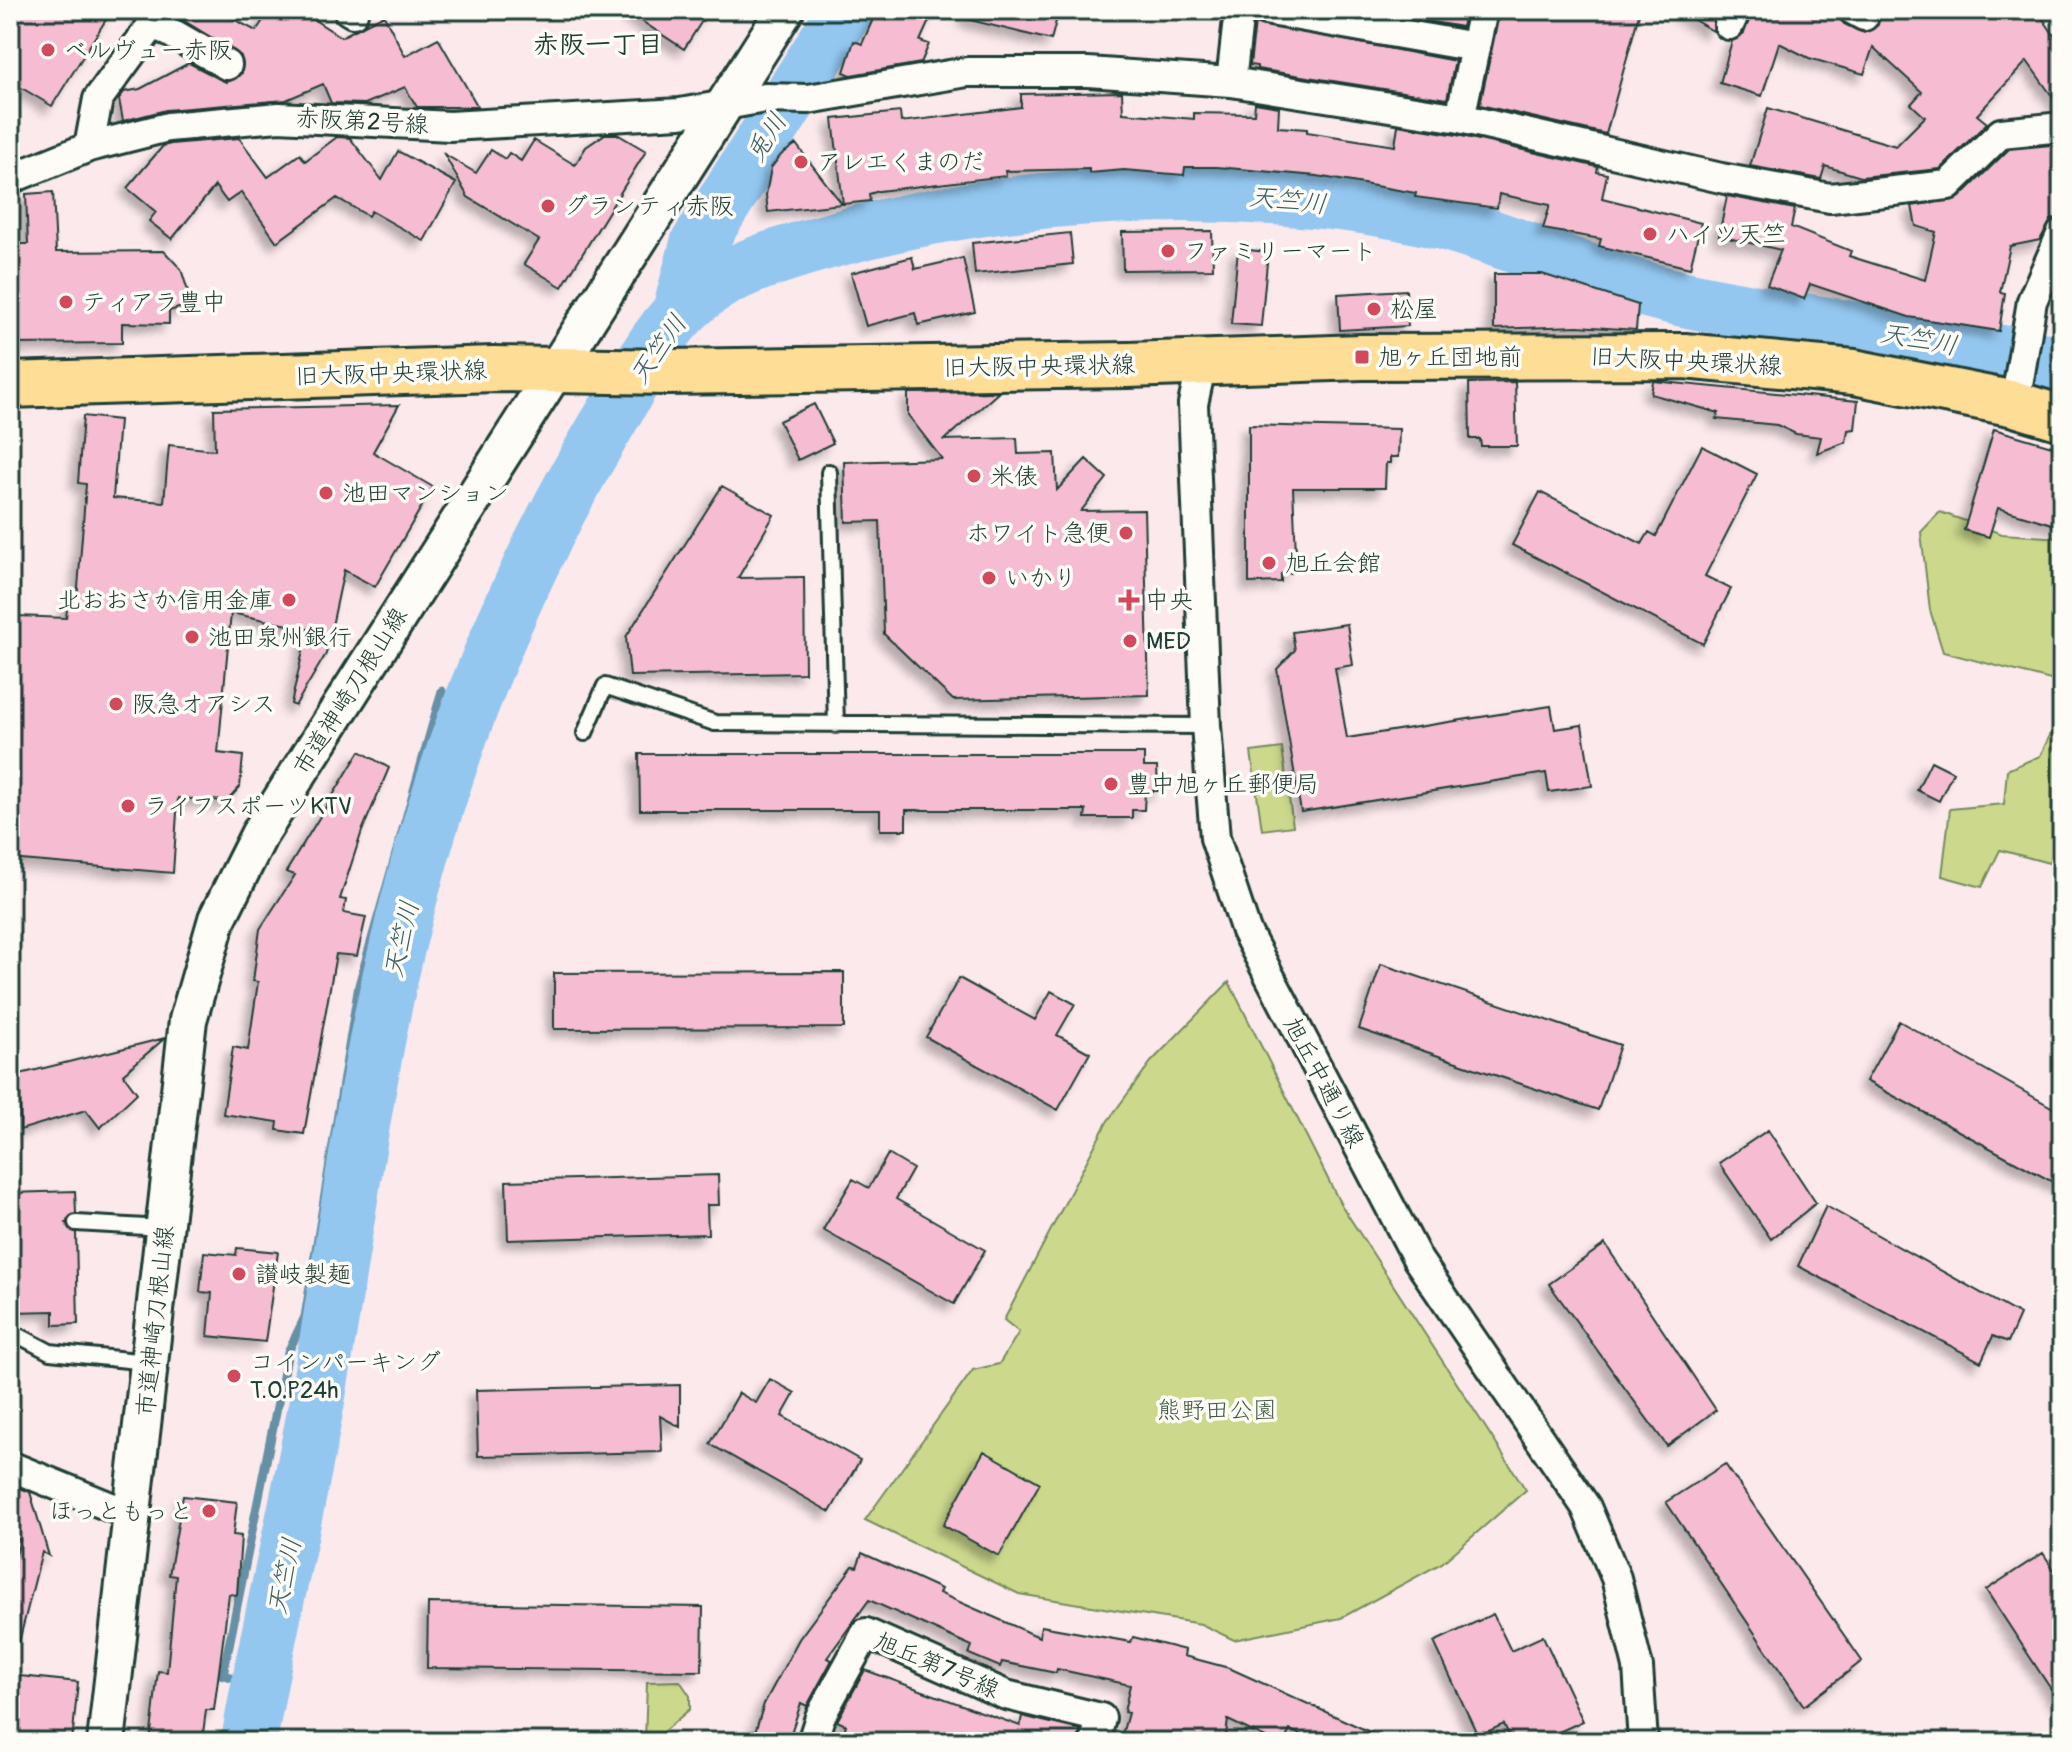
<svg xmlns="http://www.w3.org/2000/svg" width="2072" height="1752" font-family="Pangolin,'Klee One',sans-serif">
  <defs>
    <filter id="shadow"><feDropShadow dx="-7" dy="7" stdDeviation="4" flood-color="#0004"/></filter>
  </defs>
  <rect width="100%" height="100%" fill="#fbe9ec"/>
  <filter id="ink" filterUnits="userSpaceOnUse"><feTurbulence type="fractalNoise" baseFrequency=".0125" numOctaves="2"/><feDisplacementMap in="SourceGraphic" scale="16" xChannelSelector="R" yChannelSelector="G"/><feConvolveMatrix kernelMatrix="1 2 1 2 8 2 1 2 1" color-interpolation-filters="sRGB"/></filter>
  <g filter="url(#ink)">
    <path fill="#ccd98c" stroke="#768b60" stroke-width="2" d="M 1940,512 L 2002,534 L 2062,538 L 2062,683 L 1943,652 L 1930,610 L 1921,532 Z
      M 2062,711 L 2062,835 L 2049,863 L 2000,850 L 1982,887 L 1942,876 L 1950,809 L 2004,804 L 2007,770 L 2040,756 Z
      M 1282,748 L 1293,826 L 1262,830 L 1251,752 Z
      M 1229,982 L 1340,1203 L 1526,1490 L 1442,1563 L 1341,1618 L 1234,1640 L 1201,1624 L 1019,1594 L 865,1520 L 973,1370 L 999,1364 L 1019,1332 L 1004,1320 L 1107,1122 L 1151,1062 Z
      M 680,1681 L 690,1696 L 690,1709 L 651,1742 L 645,1742 L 647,1682 Z"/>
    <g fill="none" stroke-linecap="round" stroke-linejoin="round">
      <path stroke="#6590a5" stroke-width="9" d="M 259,1684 L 223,1675 L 288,1352 L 305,1317 L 359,985 L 442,691"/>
      <path stroke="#93c7f0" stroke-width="56" d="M 680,312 L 698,244 L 846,10
        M 249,1742 C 268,1626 298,1511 318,1395 C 343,1255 360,1113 391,974 C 434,782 504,596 605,428 C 632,384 657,328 698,296 C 727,272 769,259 805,248 C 962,200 1137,185 1301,199 C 1349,203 1399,210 1446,223 C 1526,246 1603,282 1684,299 C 1809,326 1937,339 2062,364"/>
    </g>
    <path fill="#f6bdd2" stroke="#1f3d34" stroke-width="2" filter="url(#shadow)" d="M 22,10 L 112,10 L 52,106 L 10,81 L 10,12 L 18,17 Z
      M 180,10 L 217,10 L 256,31 L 270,10 L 299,10 L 341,37 L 384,15 L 405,56 L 438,38 L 478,107 L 417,107 L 405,87 L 365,104 L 331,103 L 323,84 L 286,100 L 166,110 L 123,121 L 119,99 L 124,92 L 140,89 L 189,63 L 226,82 L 242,73 L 241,56 L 178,17 Z
      M 625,10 L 709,10 L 684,49 Z
      M 877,10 L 934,10 L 920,41 L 929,44 L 921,63 L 851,75 L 844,72 L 854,41 L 862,44 Z
      M 967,10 L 1059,10 L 1051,40 L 966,19 Z
      M 1363,10 L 1466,10 L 1462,27 Z
      M 1500,10 L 1640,10 L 1606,134 L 1480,105 Z
      M 1677,10 L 1717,10 L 1713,31 Z
      M 1753,10 L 1836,10 L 1844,24 L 1864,33 L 1878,25 L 1879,10 L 2037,10 L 2062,47 L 2062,110 L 2027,61 L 1977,115 L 1987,123 L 1940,169 L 1861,177 L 1825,166 L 1821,179 L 1750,166 L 1768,108 L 1896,146 L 1925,117 L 1911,104 L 1922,92 L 1873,47 L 1864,74 L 1809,58 L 1779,43 L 1762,96 L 1720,83 L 1732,41 L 1744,33 Z
      M 1255,23 L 1455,61 L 1447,99 L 1257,69 L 1257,66 L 1250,65 Z
      M 1122,92 L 1123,113 L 1194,119 L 1194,113 L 1254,114 L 1255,103 L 1279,107 L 1278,127 L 1307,129 L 1307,132 L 1395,146 L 1398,125 L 1457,135 L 1598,167 L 1597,172 L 1607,174 L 1602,198 L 1701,223 L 1690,268 L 1599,246 L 1601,239 L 1543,229 L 1550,205 L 1499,194 L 1497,208 L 1415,197 L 1416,193 L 1317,176 L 1217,167 L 1185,167 L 1184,175 L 1124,170 L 1089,173 L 1089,169 L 1005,171 L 1006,176 L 879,191 L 869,194 L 870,201 L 843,204 L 833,119 L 900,112 L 901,122 L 1021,107 L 1021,94 Z
      M 605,134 L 617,134 L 646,151 L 562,287 L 524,264 L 539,240 L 468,197 L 444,154 L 476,173 L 491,150 L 505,159 L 509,153 L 521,161 L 534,140 L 575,165 L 586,147 Z
      M 337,137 L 350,138 L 382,180 L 398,151 L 456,183 L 424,241 L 371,211 L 368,216 L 337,198 L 277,242 L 241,192 L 227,202 L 215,186 L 172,239 L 149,221 L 156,212 L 127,188 L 163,146 L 171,144 L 239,138 L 268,177 L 300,154 L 305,161 Z
      M 796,144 L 842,204 L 768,212 L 766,195 L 771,168 L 781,155 Z
      M 2062,144 L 2062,216 L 2051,220 L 2040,240 L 2010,246 L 2000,292 L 2005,293 L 1999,331 L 1909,317 L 1810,284 L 1804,299 L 1767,285 L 1781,250 L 1719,236 L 1727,196 L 1795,209 L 1791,227 L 1851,251 L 1849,256 L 1925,280 L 1936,232 L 1916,226 L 1912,206 L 1959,198 L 2009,149 Z
      M 53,192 L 56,252 L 164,251 L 181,269 L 192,304 L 169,311 L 169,324 L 122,323 L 122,343 L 10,344 L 10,258 L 16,258 L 16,244 L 28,244 L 26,194 Z
      M 1212,231 L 1213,269 L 1123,270 L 1122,232 Z
      M 1070,233 L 1073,264 L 975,274 L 972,243 Z
      M 1238,249 L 1268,252 L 1261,326 L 1231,324 Z
      M 912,257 L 915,269 L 963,258 L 975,312 L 918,325 L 915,313 L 866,326 L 851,273 Z
      M 1494,274 L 1542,274 L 1638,305 L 1636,330 L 1578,326 L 1494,329 Z
      M 1406,290 L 1408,326 L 1340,330 L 1338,294 Z
      M 1653,381 L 1858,401 L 1855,429 L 1848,430 L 1846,442 L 1817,453 L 1821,437 L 1796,434 L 1777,425 L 1716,419 L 1719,413 L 1651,394 Z
      M 1515,382 L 1517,446 L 1481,446 L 1480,439 L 1470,439 L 1469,383 Z
      M 999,392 L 944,440 L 1017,438 L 1018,454 L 1055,453 L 1057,490 L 1086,459 L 1107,478 L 1081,511 L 1144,510 L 1149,695 L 953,700 L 884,634 L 880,521 L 846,522 L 844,462 L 942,459 L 908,415 L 908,393 Z
      M 814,404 L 833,443 L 798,460 L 779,421 Z
      M 399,405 L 373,452 L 433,487 L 375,587 L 344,570 L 326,654 L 295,706 L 291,704 L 308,629 L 231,613 L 218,753 L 243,756 L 240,787 L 227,801 L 178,798 L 173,873 L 10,859 L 10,666 L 14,666 L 18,616 L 66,618 L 68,600 L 77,601 L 86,484 L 78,483 L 83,416 L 119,420 L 113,498 L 164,502 L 169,445 L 215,450 L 214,409 Z
      M 1249,425 L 1399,429 L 1398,457 L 1390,457 L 1390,463 L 1386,463 L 1385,488 L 1293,488 L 1296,554 L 1290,554 L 1291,573 L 1281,574 L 1281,582 L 1249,583 Z
      M 1994,429 L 2062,449 L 2062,527 L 1998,508 L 1989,537 L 1964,530 Z
      M 1702,446 L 1757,474 L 1705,576 L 1731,589 L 1703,644 L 1512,545 L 1540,492 L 1642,544 L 1649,532 L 1656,536 Z
      M 722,486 L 774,515 L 738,578 L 804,577 L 805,673 L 630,676 L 626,637 Z
      M 1347,624 L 1353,665 L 1335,668 L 1347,738 L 1551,706 L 1555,729 L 1582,725 L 1592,786 L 1549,792 L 1546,773 L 1301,812 L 1277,669 L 1295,650 L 1292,632 Z
      M 360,751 L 389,768 L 362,831 L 340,899 L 346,900 L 344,913 L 366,917 L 357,956 L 336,954 L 304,1134 L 277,1130 L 278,1122 L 223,1114 L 233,1047 L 248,1050 L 258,982 L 253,981 L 260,929 L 295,875 L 286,872 Z
      M 639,754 L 1144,754 L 1144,767 L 1157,767 L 1158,791 L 1145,791 L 1144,810 L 1132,810 L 1132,818 L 1085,818 L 1086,810 L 906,810 L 906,830 L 880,830 L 880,810 L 640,810 Z
      M 1931,761 L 1953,772 L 1939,801 L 1917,790 Z
      M 1381,964 L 1620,1045 L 1598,1110 L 1359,1029 Z
      M 844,972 L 844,1028 L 554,1029 L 554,973 Z
      M 959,978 L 1035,1020 L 1051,991 L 1075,1004 L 1057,1035 L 1090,1053 L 1058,1110 L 926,1037 Z
      M 1899,1021 L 2062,1113 L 2062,1187 L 1866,1081 Z
      M 165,1038 L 123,1074 L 137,1093 L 100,1128 L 86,1110 L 20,1130 L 20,1074 Z
      M 1768,1130 L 1816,1203 L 1771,1239 L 1719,1163 Z
      M 888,1154 L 913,1169 L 896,1199 L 985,1250 L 954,1304 L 823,1230 L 853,1179 L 869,1188 Z
      M 718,1175 L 719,1205 L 707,1205 L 708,1234 L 508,1240 L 506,1181 Z
      M 75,1191 L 76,1213 L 66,1223 L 76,1233 L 78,1324 L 54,1325 L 54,1311 L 11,1312 L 10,1193 Z
      M 1826,1206 L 2020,1315 L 2008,1342 L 1993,1336 L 1981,1362 L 1798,1266 Z
      M 1605,1244 L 1716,1410 L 1667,1446 L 1549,1284 Z
      M 237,1248 L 278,1252 L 265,1342 L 208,1336 L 212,1293 L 200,1292 L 204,1252 L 236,1255 Z
      M 770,1379 L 795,1393 L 782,1416 L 860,1460 L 830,1512 L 710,1444 L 739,1393 L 756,1403 Z
      M 680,1385 L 680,1427 L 660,1416 L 662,1452 L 478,1456 L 476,1390 Z
      M 984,1451 L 1040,1483 L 999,1556 L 943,1525 Z
      M 1725,1464 L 1862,1661 L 1804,1706 L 1666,1502 Z
      M 10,1484 L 30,1492 L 49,1556 L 42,1552 L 19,1642 L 10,1641 L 10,1578 L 20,1540 L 10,1535 Z
      M 183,1496 L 237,1502 L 233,1535 L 241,1536 L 237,1595 L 229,1594 L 214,1710 L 206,1710 L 202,1742 L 150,1742 L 158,1671 L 167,1672 L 176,1576 L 169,1575 Z
      M 862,1553 L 941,1589 L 939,1593 L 1039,1637 L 1041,1626 L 1131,1642 L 1133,1637 L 1185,1650 L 1184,1656 L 1229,1668 L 1392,1742 L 1316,1742 L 1290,1730 L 1284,1742 L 1274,1742 L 1228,1720 L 1225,1742 L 1120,1742 L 1128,1713 L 1124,1712 L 1130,1685 L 1057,1669 L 1056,1673 L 1002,1662 L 1000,1667 L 969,1654 L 972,1646 L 869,1600 L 827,1658 L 832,1660 L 807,1706 L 801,1703 L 788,1742 L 752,1742 L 764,1704 L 799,1639 L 853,1566 L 857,1567 Z
      M 2043,1553 L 2062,1582 L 2062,1706 L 1986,1590 Z
      M 428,1603 L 703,1607 L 702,1671 L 427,1668 Z
      M 1493,1614 L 1511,1651 L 1543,1636 L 1583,1721 L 1537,1742 L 1512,1742 L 1504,1724 L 1478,1736 L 1434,1642 Z
      M 865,1670 L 1020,1726 L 1022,1716 L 1080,1730 L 1078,1742 L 840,1742 L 846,1725 L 837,1721 Z
      M 10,1675 L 78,1682 L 72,1742 L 10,1742 Z"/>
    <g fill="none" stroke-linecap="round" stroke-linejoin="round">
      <defs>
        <path id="service" d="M 829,472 L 836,725
          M 585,733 L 605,686 L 715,723 L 1206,726
          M 76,1223 L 163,1228
          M 10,1331 L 50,1352 L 147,1362"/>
        <path id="minor" d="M 348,10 L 353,13
          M 1265,10 L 1475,47
          M 1853,10 L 1864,16
          M 154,23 L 227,65
          M 1729,25 L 1736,10
          M 1231,82 L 1239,10
          M 1460,118 L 1483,10
          M 89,147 L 98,99 L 163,10
          M 10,179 L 89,147 L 168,127 L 279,117 L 450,126 L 680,113 L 765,98 L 808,99 L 967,72 L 1088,72 L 1231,82 L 1460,118 L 1721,178 L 1830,198 L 1948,185 L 2001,133 L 2062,127
          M 1202,363 L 1193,404 L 1206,726 L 1215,838 L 1246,931 L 1418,1260 L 1586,1507 L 1616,1578 L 1638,1667 L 1643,1742
          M 2015,404 L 2032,301 L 2062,233
          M 10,1466 L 113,1508 L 132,1507
          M 812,1742 L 820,1717 L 866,1633 L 1006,1695 L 1101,1718 L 1095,1742"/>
        <path id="tertiary" d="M 106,1742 L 188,1020 L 217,919 L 259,835 L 785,10"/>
        <path id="primary" d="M 10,385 L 494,369 L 667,372 L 1128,365 L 1362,357 L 1684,356 L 1854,372 L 2015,404 L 2062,418"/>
      </defs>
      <use href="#service" stroke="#1f3d34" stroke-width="20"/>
      <use href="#minor" stroke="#1f3d34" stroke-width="34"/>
      <use href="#tertiary" stroke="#1f3d34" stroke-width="42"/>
      <use href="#primary" stroke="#1f3d34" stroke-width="50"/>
      <use href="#service" stroke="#fdfcf7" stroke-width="14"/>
      <use href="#minor" stroke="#fdfcf7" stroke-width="28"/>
      <use href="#tertiary" stroke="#fdfcf7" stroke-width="36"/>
      <use href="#primary" stroke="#fedd96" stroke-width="44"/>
    </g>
  </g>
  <g fill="#d1495b" stroke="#fdfcf7" stroke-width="3">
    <circle cx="48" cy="50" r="8"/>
    <circle cx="801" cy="162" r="8"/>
    <circle cx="548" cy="206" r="8"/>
    <circle cx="1650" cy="234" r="8"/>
    <circle cx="1168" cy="251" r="8"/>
    <circle cx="66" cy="302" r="8"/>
    <circle cx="1374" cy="309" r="8"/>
    <rect x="1354" y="349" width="16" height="16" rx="4"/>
    <circle cx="974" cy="476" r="8"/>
    <circle cx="326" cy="493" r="8"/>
    <circle cx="1126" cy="533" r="8"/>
    <circle cx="1269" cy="563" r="8"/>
    <circle cx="989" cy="578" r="8"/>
    <circle cx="289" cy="600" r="8"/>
    <path d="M1125 588h8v8h8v8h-8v8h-8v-8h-8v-8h8z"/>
    <circle cx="192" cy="637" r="8"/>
    <circle cx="1130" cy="641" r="8"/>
    <circle cx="116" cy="704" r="8"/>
    <circle cx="1111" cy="784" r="8"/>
    <circle cx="128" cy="806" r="8"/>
    <circle cx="239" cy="1274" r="8"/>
    <circle cx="234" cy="1376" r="8"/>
    <circle cx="209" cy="1511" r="8"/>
  </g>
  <g text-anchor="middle" stroke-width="7" stroke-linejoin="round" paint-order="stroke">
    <g font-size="24" fill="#1f3d34" stroke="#fdfcf7" text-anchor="start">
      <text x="64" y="58">ベルヴュー赤阪</text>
      <text x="817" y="170">アレエくまのだ</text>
      <text x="564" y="214">グランティ赤阪</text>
      <text x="1666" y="242">ハイツ天竺</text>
      <text x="1184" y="259">ファミリーマート</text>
      <text x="82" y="310">ティアラ豊中</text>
      <text x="1390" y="317">松屋</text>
      <text x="1378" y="365">旭ヶ丘団地前</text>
      <text x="990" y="484">米俵</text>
      <text x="342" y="501">池田マンション</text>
      <text x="1110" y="541" text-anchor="end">ホワイト急便</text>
      <text x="1285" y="571">旭丘会館</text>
      <text x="1005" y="586">いかり</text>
      <text x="273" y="608" text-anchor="end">北おおさか信用金庫</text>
      <text x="1145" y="608">中央</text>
      <text x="208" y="645">池田泉州銀行</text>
      <text x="1146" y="649">MED</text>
      <text x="132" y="712">阪急オアシス</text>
      <text x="1127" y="792">豊中旭ヶ丘郵便局</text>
      <text x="144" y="814">ライフスポーツKTV</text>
      <text x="255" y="1282">讃岐製麺</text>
      <text x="250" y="1370">コインパーキング<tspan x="250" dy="28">T.O.P24h</tspan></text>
      <text x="193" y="1519" text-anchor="end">ほっともっと</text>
    </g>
    <g font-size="24" fill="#1f3d34" stroke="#fdfcf7">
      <text transform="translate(362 121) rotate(3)" y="8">赤阪第2号線</text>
      <text transform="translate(1686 361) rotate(3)" y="8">旧大阪中央環状線</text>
      <text transform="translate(1039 366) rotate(-1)" y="8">旧大阪中央環状線</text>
      <text transform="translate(391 373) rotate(-2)" y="8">旧大阪中央環状線</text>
      <text transform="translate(350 691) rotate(-58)" y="8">市道神崎刀根山線</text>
      <text transform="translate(1324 1082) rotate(62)" y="8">旭丘中通り線</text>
      <text transform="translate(155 1321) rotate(-84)" y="8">市道神崎刀根山線</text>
      <text transform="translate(937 1665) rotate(23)" y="8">旭丘第7号線</text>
    </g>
    <g font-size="24" fill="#425c46" stroke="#fdfcf7">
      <text x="1217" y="1418">熊野田公園</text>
    </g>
    <g font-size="26" font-weight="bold" fill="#1f3d34" stroke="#fdfcf7">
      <text x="598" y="53">赤阪一丁目</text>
    </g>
    <g font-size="26" font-style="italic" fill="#3c6063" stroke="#fdfcf7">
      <text transform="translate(766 137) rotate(-58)" y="9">兎川</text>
      <text transform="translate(1288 200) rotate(6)" y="9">天竺川</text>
      <text transform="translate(1919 339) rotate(10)" y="9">天竺川</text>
      <text transform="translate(658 349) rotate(-55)" y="9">天竺川</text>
      <text transform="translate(401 939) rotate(-77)" y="9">天竺川</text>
      <text transform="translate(284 1576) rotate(-78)" y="9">天竺川</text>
    </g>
  </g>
  <rect width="2072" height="1752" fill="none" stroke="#fdfcf7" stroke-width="40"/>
  <rect x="20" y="20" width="2032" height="1712" fill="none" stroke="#1f3d34" stroke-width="3" filter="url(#ink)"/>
</svg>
